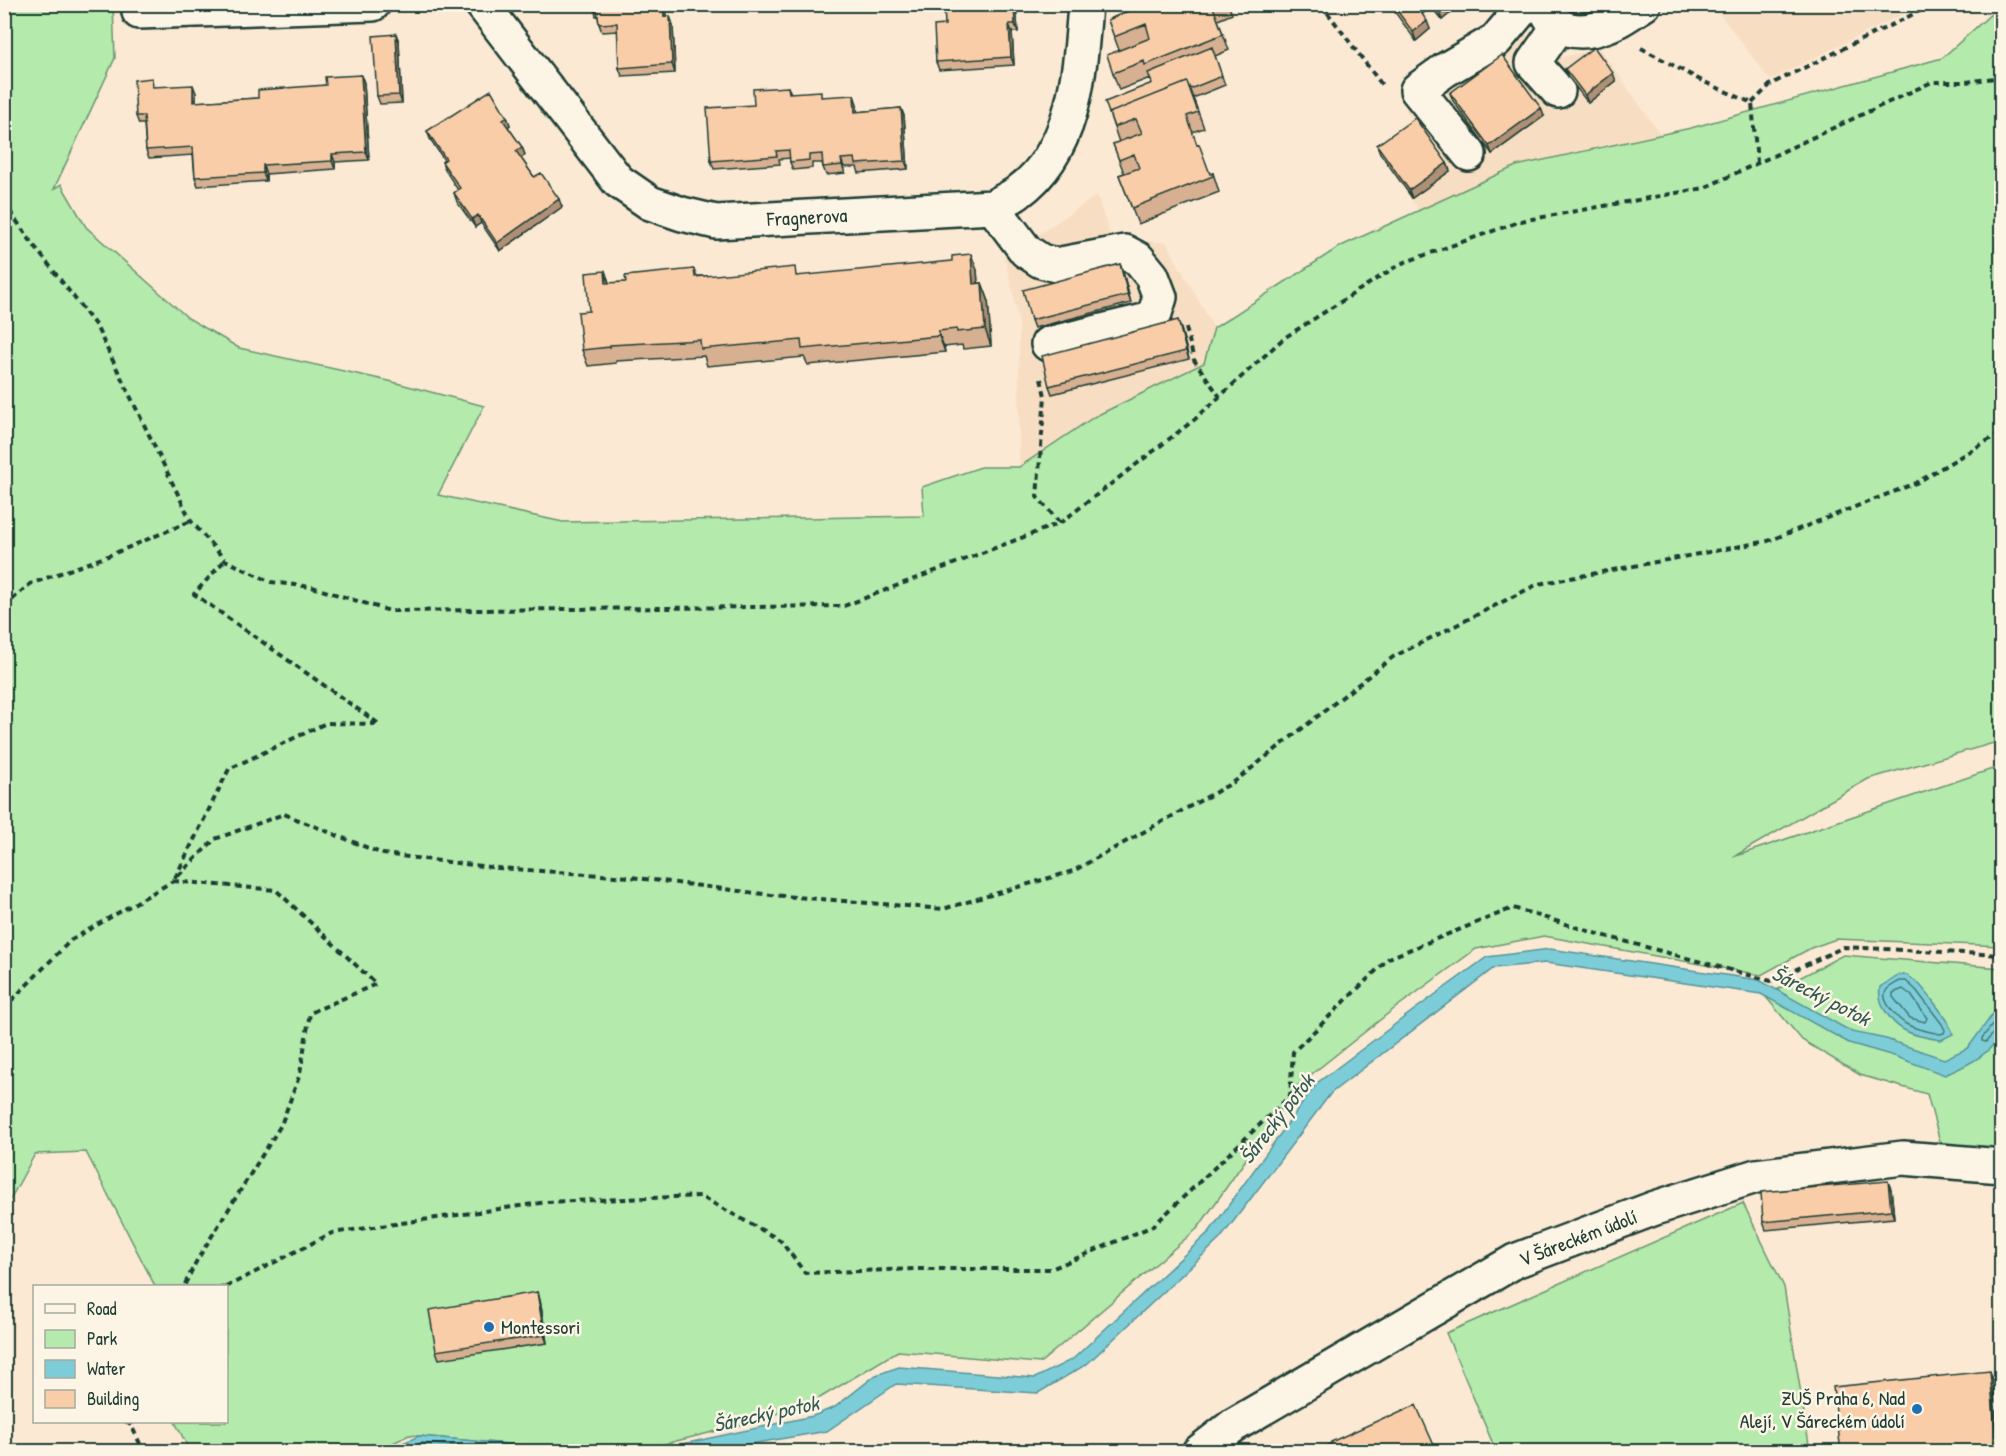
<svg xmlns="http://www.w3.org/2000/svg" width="2006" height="1456" font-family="'Patrick Hand',sans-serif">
  <rect width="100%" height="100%" fill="#fbe9d3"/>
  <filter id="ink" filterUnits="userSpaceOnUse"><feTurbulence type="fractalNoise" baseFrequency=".0167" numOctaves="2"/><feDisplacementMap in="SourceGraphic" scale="12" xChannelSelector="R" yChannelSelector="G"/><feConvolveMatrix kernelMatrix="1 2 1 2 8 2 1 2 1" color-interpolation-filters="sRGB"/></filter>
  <g filter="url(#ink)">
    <path fill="#f7dec3" d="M 1713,5 L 1921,5 L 1770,80 Z
      M 1522,33 L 1562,57 L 1600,49 L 1661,135 L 1516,166 L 1419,211 L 1380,153 L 1418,126 L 1405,110 Z
      M 1097,195 L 1112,241 L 1166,242 L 1214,328 L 1204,363 L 1094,417 L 1019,467 L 1019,325 L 1010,278 L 1004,258 Z"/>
    <path fill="#b4eaac" stroke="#6a9470" stroke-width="1.5" d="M 5,5 L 113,5 L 115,58 L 54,189 L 61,184 L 86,227 L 188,318 L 239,348 L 389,381 L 484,406 L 438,495 L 563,522 L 924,516 L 922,487 L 981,467 L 1019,467 L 1094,417 L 1204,363 L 1214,328 L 1339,247 L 1516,166 L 1691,128 L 1942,58 L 2001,5 L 2001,741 L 1868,779 L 1733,857 L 2001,766 L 2001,946 L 1836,939 L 1811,948 L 1761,975 L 1544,936 L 1476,949 L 1390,1012 L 1298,1085 L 1198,1228 L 1040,1363 L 898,1351 L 813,1402 L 741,1425 L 636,1451 L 607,1451 L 505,1444 L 409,1435 L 377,1451 L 190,1451 L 175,1422 L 226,1422 L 226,1286 L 155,1286 L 86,1152 L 35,1154 L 5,1209 Z
      M 1843,955 L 2001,968 L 2001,1150 L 1941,1145 L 1927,1094 L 1860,1075 L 1802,1040 L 1765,996 Z
      M 1743,1203 L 1784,1287 L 1810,1451 L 1496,1451 L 1446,1333 Z"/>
    <path fill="#7dcdd9" stroke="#579397" stroke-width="1.5" d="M 1550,949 L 1759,980 L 1852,1032 L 1886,1039 L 1944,1059 L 1968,1048 L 2001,1003 C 2002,1012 2004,1024 2001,1032 C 1992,1055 1965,1066 1945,1075 L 1894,1056 L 1849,1043 L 1761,994 L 1546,963 L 1494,968 L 1331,1093 L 1220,1239 L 1087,1364 L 1038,1393 L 896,1384 L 827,1431 L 710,1451 L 650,1451 L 813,1416 L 835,1407 L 876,1375 L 899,1367 L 1035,1378 L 1073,1359 L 1210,1231 L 1317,1083 L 1414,1010 L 1487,957 Z
      M 1899,975 L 1907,975 L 1920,985 L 1930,997 L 1947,1020 L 1953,1034 L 1941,1040 C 1929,1038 1914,1036 1904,1030 C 1890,1022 1877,1003 1880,987 Z
      M 419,1436 L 585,1451 L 384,1451 Z"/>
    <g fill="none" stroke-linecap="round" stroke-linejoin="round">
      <path stroke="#457776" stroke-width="1.5" d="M 1900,981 L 1906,981 L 1916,990 L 1942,1024 L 1945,1030 L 1944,1033 L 1940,1034 C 1929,1031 1916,1030 1906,1024 C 1899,1020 1882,1002 1885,993 C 1886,987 1895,984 1900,981 Z
        M 1903,989 L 1911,995 L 1927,1018 L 1925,1022 L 1910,1018 L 1893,997 L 1893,993 Z
        M 2002,1013 L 1982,1038 L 1982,1041 L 1986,1042 L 1995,1031 L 2002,1029
        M 399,1452 L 421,1443 L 519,1452"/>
      <defs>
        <path id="minor" d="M 482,4 L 618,181 L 650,203 L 682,214 L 716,222 L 993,207 C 1001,202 1010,198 1017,193 C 1076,151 1080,70 1085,4
          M 1545,4 C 1550,32 1580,35 1602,27 C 1617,23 1631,12 1644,4
          M 139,12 L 373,4
          M 1558,91 L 1533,63 L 1558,27
          M 1469,154 L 1417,90 L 1445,70 L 1496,40 L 1526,4
          M 993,207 L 1026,251 L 1041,261 L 1056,265 L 1125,252 L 1138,259 L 1152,276 L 1160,297 L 1155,313 L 1144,321 L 1048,344
          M 1199,1452 L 1234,1425 L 1515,1261 L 1655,1208 L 1756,1176 L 1903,1158 L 2002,1166"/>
      </defs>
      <use href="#minor" stroke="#1f3d34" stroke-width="38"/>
      <path stroke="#1f3d34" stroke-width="4" stroke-dasharray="6 4.5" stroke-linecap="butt" d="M 1321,4 L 1382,85
        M 1641,48 L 1702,81 L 1752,103 L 1757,163
        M 1752,103 L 1771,84 L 1934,4
        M 4,203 L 32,243 L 96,326 L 191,521 L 225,560 L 271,582 L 312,587 L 390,611 L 844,606 L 1060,523 L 1194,420 L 1284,338 L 1400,264 L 1521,221 L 1704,188 L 1932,82 L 1966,82 L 2002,77
        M 1186,328 L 1194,360 L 1220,397
        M 1041,379 L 1045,396 L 1037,497 L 1060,523
        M 4,607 L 30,584 L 108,556 L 191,521
        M 175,878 L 229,769 L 326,723 L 379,724 L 194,594 L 225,560
        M 173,881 L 276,890 L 376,984 L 310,1013 L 300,1074 L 281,1125 L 197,1260 L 184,1286
        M 4,1008 L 71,940 L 173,881 L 215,839 L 284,814 L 383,854 L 498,868 L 630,877 L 771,895 L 943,909 L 1073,871 L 1234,782 L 1393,657 L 1538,584 L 1768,541 L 1916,483 L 2002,432
        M 226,1287 L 332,1233 L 547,1202 L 700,1196 L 780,1240 L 805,1273 L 915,1269 L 1051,1269 L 1153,1226 L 1290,1096 L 1293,1052 L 1389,958 L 1513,908 L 1598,934 L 1771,981 L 1844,947 L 2002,955
        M 126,1422 L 131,1425 L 144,1452"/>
      <use href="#minor" stroke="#fcf5e5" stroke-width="33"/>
    </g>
    <path fill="#d7b091" stroke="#1f3d34" stroke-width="1.5" d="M 593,4 L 665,4 L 666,17 L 673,25 L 675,73 L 622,76 L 619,68 L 618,31 L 602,32 L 599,24 L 598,16 L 596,16 Z
      M 944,4 L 1016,4 L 1018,32 L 1012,32 L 1014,65 L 939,70 L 936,62 L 945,25 Z
      M 1118,4 L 1228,4 L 1232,14 L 1218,20 L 1229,50 L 1215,56 L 1225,85 L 1193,98 L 1204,128 L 1192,132 L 1197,145 L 1210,174 L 1213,173 L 1219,192 L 1138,224 L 1119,175 L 1124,173 L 1113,144 L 1119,142 L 1109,113 L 1152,83 L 1150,78 L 1119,90 L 1113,73 L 1119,50 L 1108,20 L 1121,14 Z
      M 1389,4 L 1453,4 L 1454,10 L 1442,20 L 1431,7 L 1422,14 L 1430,29 L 1416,41 Z
      M 396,34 L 399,42 L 402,103 L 380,104 L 377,96 Z
      M 1565,69 L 1616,81 L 1588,103 L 1568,77 Z
      M 361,75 L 364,83 L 369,160 L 335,162 L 335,169 L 266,174 L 266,181 L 198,186 L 195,177 L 193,155 L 149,158 L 146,150 L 144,124 L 139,124 L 136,116 L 155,87 L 196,93 L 196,102 L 258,98 L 326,85 Z
      M 788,87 L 791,93 L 823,97 L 857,104 L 857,112 L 901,108 L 904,116 L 908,169 L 859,173 L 857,167 L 844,167 L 845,173 L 826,175 L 823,167 L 822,163 L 812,163 L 812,168 L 793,170 L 790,162 L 790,158 L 779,159 L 780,164 L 714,169 L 711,161 L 754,105 Z
      M 1450,93 L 1544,116 L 1492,154 L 1453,101 Z
      M 507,117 L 510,125 L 508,127 L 522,147 L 525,155 L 521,158 L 534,177 L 562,207 L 500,251 L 481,223 L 475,227 L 457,202 L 454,193 L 458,190 L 445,170 L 442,162 L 444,160 L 430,139 L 427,131 Z
      M 1377,145 L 1447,163 L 1450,171 L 1412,198 L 1380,153 Z
      M 1120,264 L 1123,272 L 1131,303 L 1034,328 L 1031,320 Z
      M 694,269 L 697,276 L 798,276 L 977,270 L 978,283 L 982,283 L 988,299 L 991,346 L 963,349 L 962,345 L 944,347 L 945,352 L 808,365 L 804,357 L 707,366 L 704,356 L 616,361 L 616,363 L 588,366 L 582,350 L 589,311 L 605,271 L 609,283 L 626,282 Z
      M 1181,329 L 1189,359 L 1052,394 L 1049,386 Z
      M 1891,1189 L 1894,1218 L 1766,1230 L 1763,1222 Z
      M 537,1292 L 540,1300 L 547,1343 L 439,1359 L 436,1351 Z"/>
    <path fill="#af9076" stroke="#1f3d34" stroke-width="1.5" d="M 663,4 L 665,4 L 667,25 L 664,17 Z
      M 1014,4 L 1016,4 L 1018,32 L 1015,24 Z
      M 1421,4 L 1430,4 L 1431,7 L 1420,16 L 1417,7 Z
      M 1448,4 L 1453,4 L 1454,10 L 1442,20 L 1439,12 Z
      M 670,16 L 673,25 L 675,73 L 672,64 Z
      M 1427,21 L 1430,29 L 1416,41 L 1413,32 Z
      M 1009,24 L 1012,32 L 1014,65 L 1011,57 Z
      M 396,34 L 399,42 L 402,103 L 399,95 Z
      M 1613,73 L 1616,81 L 1588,103 L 1585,95 Z
      M 361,75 L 364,83 L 369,160 L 366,152 Z
      M 193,85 L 196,93 L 196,110 L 193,102 Z
      M 854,95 L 857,104 L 858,120 L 855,112 Z
      M 901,108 L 904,116 L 908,169 L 905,161 Z
      M 1541,108 L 1544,116 L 1492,154 L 1489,146 Z
      M 507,117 L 510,125 L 506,128 L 503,120 Z
      M 522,147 L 525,155 L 519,159 L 516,151 Z
      M 332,154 L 335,162 L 335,169 L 332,161 Z
      M 841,159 L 844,167 L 845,173 L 842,165 Z
      M 1447,163 L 1450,171 L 1412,198 L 1409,190 Z
      M 263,165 L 266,174 L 266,181 L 263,173 Z
      M 559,199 L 562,207 L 500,251 L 497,243 Z
      M 478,215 L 481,223 L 475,227 L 472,219 Z
      M 971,254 L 977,270 L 979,300 L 973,284 Z
      M 1120,264 L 1123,272 L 1131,303 L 1128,295 Z
      M 605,271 L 611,288 L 606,283 Z
      M 982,283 L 988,299 L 991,346 L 985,329 Z
      M 1178,320 L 1181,329 L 1189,359 L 1186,351 Z
      M 938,331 L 944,347 L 945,352 L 939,336 Z
      M 1888,1181 L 1891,1189 L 1894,1218 L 1891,1210 Z
      M 537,1292 L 540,1300 L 547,1343 L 544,1335 Z
      M 1990,1371 L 1993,1380 L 1999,1452 L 1997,1452 Z"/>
    <path fill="#facda9" stroke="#1f3d34" stroke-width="1.5" d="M 593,4 L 663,4 L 664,17 L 670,16 L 672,64 L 619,68 L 617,23 L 599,24 L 597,8 L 593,8 Z
      M 944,4 L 1014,4 L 1015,24 L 1009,24 L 1011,57 L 936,62 L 934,26 L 945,25 Z
      M 1144,4 L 1212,4 L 1223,34 L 1145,65 L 1144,61 L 1113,73 L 1107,55 L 1150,38 L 1146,24 L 1114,37 L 1108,20 Z
      M 1392,4 L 1421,4 L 1417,7 L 1427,21 L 1413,32 Z
      M 1433,4 L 1448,4 L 1439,12 Z
      M 396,34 L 399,95 L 377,96 L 373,36 Z
      M 1212,47 L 1222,76 L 1190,89 L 1187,82 L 1109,113 L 1105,102 L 1152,83 L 1148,73 Z
      M 1594,47 L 1613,73 L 1585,95 L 1565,69 Z
      M 1502,55 L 1541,108 L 1489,146 L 1450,93 Z
      M 361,75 L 366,152 L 332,154 L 332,161 L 263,165 L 263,173 L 195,177 L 193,147 L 146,150 L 144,116 L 136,116 L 134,80 L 152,78 L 153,87 L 193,85 L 193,102 L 258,98 L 258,90 L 326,85 L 325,77 Z
      M 1187,82 L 1198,112 L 1187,116 L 1197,145 L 1199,144 L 1210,174 L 1213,173 L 1213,176 L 1132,208 L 1119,175 L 1139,168 L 1134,154 L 1119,160 L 1113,144 L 1142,133 L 1136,119 L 1114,127 L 1109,113 Z
      M 788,87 L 789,93 L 821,91 L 821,97 L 854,95 L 855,112 L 901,108 L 905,161 L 856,164 L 855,158 L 841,159 L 842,165 L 823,167 L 822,154 L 809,155 L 809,160 L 790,162 L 789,150 L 776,151 L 777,156 L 711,161 L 707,108 L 754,105 L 753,89 Z
      M 491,90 L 507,117 L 503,120 L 522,147 L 516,151 L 534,177 L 541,173 L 559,199 L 497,243 L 478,215 L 472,219 L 454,193 L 460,188 L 442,162 L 446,159 L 427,131 Z
      M 1415,118 L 1447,163 L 1409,190 L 1377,145 Z
      M 971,254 L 973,284 L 982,283 L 985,329 L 957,332 L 957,329 L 938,331 L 939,336 L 802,349 L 801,340 L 701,349 L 700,340 L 610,345 L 610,347 L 582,350 L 578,312 L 589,311 L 586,273 L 605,271 L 606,283 L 626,282 L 625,276 L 694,269 L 695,277 L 795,267 L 796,276 L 952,261 L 952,256 Z
      M 1120,264 L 1128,295 L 1031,320 L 1023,290 Z
      M 1178,320 L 1186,351 L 1049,386 L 1042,356 Z
      M 1888,1181 L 1891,1210 L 1763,1222 L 1761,1192 Z
      M 537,1292 L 544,1335 L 436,1351 L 429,1310 Z
      M 1990,1371 L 1997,1452 L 1841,1452 L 1833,1387 Z
      M 1416,1405 L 1437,1452 L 1314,1452 L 1332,1443 L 1331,1442 L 1388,1416 L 1388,1418 Z"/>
  </g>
  <g fill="#1f6fb2" stroke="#fcf5e5" stroke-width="2">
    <circle cx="489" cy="1327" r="6"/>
    <circle cx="1917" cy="1409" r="6"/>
  </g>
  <g text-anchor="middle" stroke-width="5" stroke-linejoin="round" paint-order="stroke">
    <g font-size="20" fill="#1f3d34" stroke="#fcf5e5">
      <text transform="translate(807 217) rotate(-3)" y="7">Fragnerova</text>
      <text transform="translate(1578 1238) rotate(-21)" y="7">V Šáreckém údolí</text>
    </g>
    <g font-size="20" fill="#1f3d34" stroke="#fcf5e5" text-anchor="start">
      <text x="501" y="1334">Montessori</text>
      <text x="1905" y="1405" text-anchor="end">ZUŠ Praha 6, Nad<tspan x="1905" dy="23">Alejí, V Šáreckém údolí</tspan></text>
    </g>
    <g font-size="21" font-style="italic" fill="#325a55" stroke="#fcf5e5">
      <text transform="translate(1821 996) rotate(27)" y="7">Šárecký potok</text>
      <text transform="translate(1277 1119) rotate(-52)" y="7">Šárecký potok</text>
      <text transform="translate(766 1414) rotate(-12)" y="7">Šárecký potok</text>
    </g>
  </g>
  <rect width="2006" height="1456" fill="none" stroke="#fcf5e5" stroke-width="24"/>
  <rect x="12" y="12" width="1982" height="1432" fill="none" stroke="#1f3d34" stroke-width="2" filter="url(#ink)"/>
  <rect x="33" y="1285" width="195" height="138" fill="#fcf5e5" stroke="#a4ab9e" stroke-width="1.5"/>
  <rect x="45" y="1304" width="30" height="9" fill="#fcf5e5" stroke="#a4ab9e" stroke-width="1.5"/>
  <text x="87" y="1315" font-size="18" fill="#1f3d34">Road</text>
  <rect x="45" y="1330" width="30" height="18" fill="#b4eaac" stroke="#a4ab9e" stroke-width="1.5"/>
  <text x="87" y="1345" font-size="18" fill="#1f3d34">Park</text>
  <rect x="45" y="1360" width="30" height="18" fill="#7dcdd9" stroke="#a4ab9e" stroke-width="1.5"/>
  <text x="87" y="1375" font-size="18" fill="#1f3d34">Water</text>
  <rect x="45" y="1390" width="30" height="18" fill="#facda9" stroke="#a4ab9e" stroke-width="1.5"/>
  <text x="87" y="1405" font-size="18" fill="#1f3d34">Building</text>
</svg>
